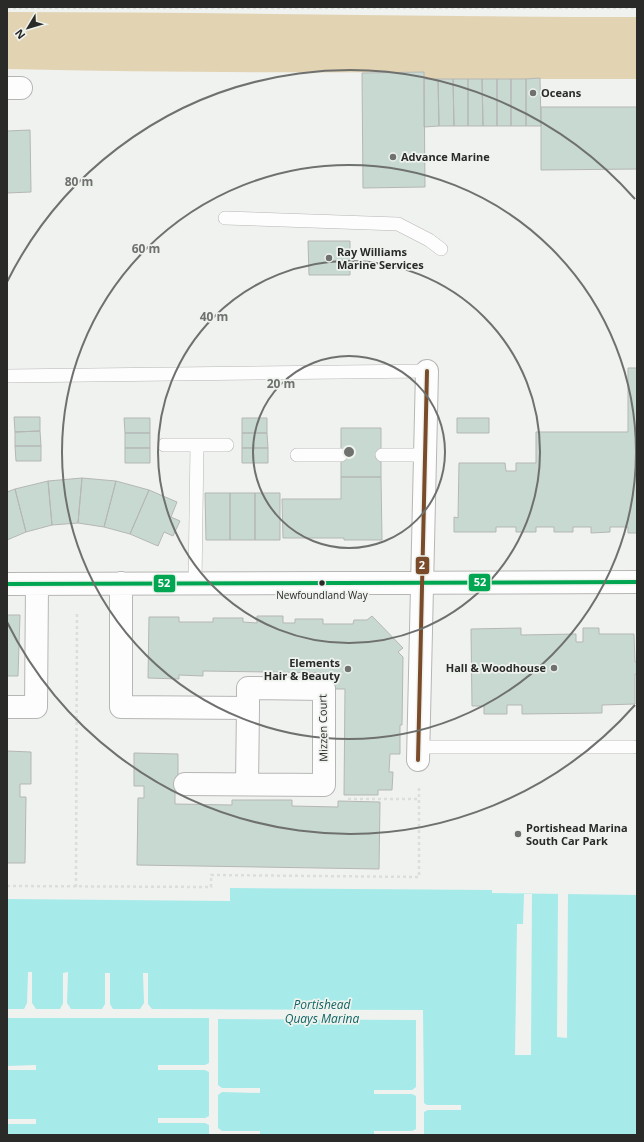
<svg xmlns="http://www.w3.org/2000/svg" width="644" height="1142" font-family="'Open Sans',sans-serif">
  <rect width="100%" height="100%" fill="#f0f2ef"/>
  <path fill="#e2d3b3" d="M 7,12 C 217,12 427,17 637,17 L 637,79 L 424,79 L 424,72 C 285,73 146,72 7,69 Z"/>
  <path fill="#a6eaea" d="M 230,888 L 492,890 L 492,893 L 637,895 L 637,1135 L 7,1135 L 7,899 L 230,901 Z"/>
  <path fill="#f0f2ef" d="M 524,894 L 532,894 L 531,1055 L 515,1055 L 517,924 L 523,924 Z
    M 558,894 L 568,894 L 567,1038 L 557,1037 Z
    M 28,972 L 32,972 L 32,1003 L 36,1009 L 60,1009 L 63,1003 L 63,973 L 68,972 L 67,1003 L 71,1009 L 102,1009 L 105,1004 L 105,973 L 110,973 L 110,1004 L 113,1009 L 140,1009 L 144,1003 L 143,973 L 148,973 L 148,1004 L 152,1009 L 423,1010 L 424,1103 L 427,1105 L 461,1105 L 461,1110 L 428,1110 L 424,1112 L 424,1135 L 374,1135 L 374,1131 L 412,1131 L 416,1129 L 416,1096 L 412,1094 L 374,1094 L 374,1090 L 412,1090 L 416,1087 L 416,1020 L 218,1019 L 218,1085 L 222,1088 L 260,1088 L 260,1093 L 222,1092 L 218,1095 L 218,1128 L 222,1131 L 260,1131 L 260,1135 L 209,1135 L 209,1125 L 205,1123 L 158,1123 L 158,1118 L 205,1118 L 209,1116 L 209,1072 L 205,1070 L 158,1070 L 158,1065 L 205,1065 L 209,1063 L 209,1018 L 7,1018 L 7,1009 L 24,1009 L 27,1003 Z
    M 36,1065 L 36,1070 L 7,1070 L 7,1066 Z
    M 7,1119 L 36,1119 L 36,1124 L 7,1124 Z"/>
  <path fill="#c8d9d2" stroke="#b5b7b5" d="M 424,72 L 425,187 L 363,188 L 362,73 Z
    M 540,78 L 541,126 L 526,126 L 526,79 Z
    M 424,79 L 438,79 L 439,126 L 424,127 Z
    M 438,79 L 453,79 L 454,126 L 439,126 Z
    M 453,79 L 468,79 L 468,126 L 454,126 Z
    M 468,79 L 482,79 L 483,126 L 468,126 Z
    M 482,79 L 497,79 L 497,126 L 483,126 Z
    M 497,79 L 511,79 L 511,126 L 497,126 Z
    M 511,79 L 526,79 L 526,126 L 511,126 Z
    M 541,107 L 637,107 L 637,169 L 541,170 Z
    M 30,130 L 31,192 L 7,193 L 7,131 Z
    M 308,241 L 350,241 L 350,275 L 309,275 Z
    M 628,368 L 637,368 L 637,533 L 628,533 L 628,527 L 610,527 L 610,532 L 591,533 L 591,527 L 573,527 L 573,532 L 554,532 L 554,527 L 536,527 L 536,532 L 516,532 L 516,527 L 496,527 L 496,532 L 454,532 L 454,517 L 458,518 L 459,463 L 505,463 L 506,471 L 516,471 L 516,463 L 536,463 L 536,432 L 628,432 Z
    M 14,417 L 40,417 L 40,431 L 15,432 Z
    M 124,418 L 150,418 L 150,433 L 125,433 Z
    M 242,418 L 267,418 L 267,433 L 242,433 Z
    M 457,418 L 489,418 L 489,433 L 457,433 Z
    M 341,428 L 381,428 L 381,477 L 341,477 Z
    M 40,431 L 41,446 L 15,446 L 15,432 Z
    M 125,433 L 150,433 L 150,448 L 125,448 Z
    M 242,433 L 267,433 L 268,448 L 242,448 Z
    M 15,446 L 41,446 L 41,461 L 16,461 Z
    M 125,448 L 150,448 L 150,463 L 125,463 Z
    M 242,448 L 268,448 L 268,463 L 242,463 Z
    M 341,477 L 381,477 L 382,540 L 344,540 L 344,538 L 283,538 L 282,499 L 341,499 Z
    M 82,478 L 116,481 L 104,527 L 78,523 Z
    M 82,478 L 78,523 L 52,525 L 48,481 Z
    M 48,481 L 52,525 L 26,532 L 15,489 Z
    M 116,481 L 149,490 L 130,534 L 104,527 Z
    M 15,489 L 26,532 L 7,540 L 7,492 Z
    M 149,490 L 177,502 L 171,517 L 180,521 L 173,536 L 164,532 L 158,546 L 130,534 Z
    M 205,493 L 230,493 L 230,540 L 206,540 Z
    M 230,493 L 255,493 L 255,540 L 230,540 Z
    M 255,493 L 280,493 L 280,540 L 255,540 Z
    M 7,615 L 20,615 L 18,676 L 7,676 Z
    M 257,616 L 283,616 L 283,623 L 295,623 L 295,619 L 323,619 L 323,624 L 353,624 L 354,620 L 367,620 L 372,616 L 403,648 L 398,652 L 403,657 L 402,725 L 400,725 L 400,754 L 390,754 L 389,772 L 393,772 L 392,790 L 378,790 L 378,795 L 344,795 L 345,689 L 332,689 L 332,673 L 203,671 L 203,676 L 179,675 L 179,679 L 148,678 L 149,617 L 179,617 L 179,622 L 213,622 L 213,618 L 243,618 L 243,622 L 257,623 Z
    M 521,628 L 521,635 L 576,634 L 576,642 L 583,642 L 583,628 L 599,628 L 599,634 L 634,634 L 635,662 L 637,662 L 637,674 L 635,674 L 635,704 L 602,705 L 602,713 L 522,714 L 522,705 L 507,705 L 507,714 L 484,714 L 484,706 L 472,706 L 471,629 Z
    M 7,751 L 31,752 L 31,784 L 20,784 L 20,797 L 26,797 L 25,863 L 7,863 Z
    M 134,753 L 178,754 L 178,786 L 175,786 L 175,804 L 232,805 L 232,800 L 292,800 L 292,806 L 338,807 L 338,801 L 380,802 L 379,869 L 137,865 L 138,798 L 144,798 L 144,786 L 134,786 Z"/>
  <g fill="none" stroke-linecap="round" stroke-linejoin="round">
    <defs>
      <path id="lane" d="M 225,218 L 398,224 L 429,240 L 441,249
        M 7,376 L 427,371
        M 164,445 L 227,445
        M 297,455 L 341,455
        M 382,455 L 425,455
        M 195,583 L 197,445
        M 419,747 L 633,747"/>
      <path id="street" d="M 7,88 L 21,88
        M 121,583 L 121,707 L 248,708 L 247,784
        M 7,584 L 637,582
        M 7,707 L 36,707 L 37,584
        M 418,760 L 427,371
        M 185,784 L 324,785 L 324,689 L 248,688 L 248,708"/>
    </defs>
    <use href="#lane" stroke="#b6b7b5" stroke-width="14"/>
    <use href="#street" stroke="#b6b7b5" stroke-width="24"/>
    <path stroke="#dcdedc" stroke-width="2.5" stroke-dasharray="3 3" stroke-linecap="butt" d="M 7,8 L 637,8
      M 348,799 L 419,799
      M 7,886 L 211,887 L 211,875 L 419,877 L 419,787
      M 76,887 L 77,611"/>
    <use href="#lane" stroke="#fdfdfd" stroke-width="13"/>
    <use href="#street" stroke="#fdfdfd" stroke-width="22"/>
    <defs>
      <path id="bus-1" d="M 7,584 L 637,582"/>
      <path id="bus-2" d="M 418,760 L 427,371"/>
    </defs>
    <use href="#bus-1" stroke="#eff3ee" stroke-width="7"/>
    <use href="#bus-2" stroke="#eff3ee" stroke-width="7"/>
    <use href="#bus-1" stroke="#00a651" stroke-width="4"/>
    <use href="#bus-2" stroke="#7a4b2a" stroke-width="4"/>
  </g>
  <g fill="none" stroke="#6f716e" stroke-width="2">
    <circle cx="349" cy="452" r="96"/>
    <circle cx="349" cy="452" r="191"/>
    <circle cx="349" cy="452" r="287"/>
    <path d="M635 705A382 382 0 0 1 7 622M7 282A382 382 0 0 1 635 199"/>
  </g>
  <g fill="#6f716e" stroke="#eff3ee" stroke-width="1.5">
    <circle cx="533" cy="93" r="4"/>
    <circle cx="393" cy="157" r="4"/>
    <circle cx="329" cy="258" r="4"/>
    <circle cx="554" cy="668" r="4"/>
    <circle cx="348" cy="669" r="4"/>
    <circle cx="518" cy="834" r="4"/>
  </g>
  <circle fill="#2a2b29" stroke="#eff3ee" stroke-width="1.5" cx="322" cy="583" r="3.5"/>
  <g text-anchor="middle" stroke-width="3.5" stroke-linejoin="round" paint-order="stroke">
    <g font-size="10" fill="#2a2b29" stroke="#eff3ee">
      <text x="322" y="599">Newfoundland Way</text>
    </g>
    <g font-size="11" font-weight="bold" fill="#2a2b29" stroke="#eff3ee" text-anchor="start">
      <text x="541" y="97">Oceans</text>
      <text x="401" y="161">Advance Marine</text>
      <text x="337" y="256">Ray Williams<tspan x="337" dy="13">Marine Services</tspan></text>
      <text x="340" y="667" text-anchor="end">Elements<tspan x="340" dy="13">Hair &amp; Beauty</tspan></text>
      <text x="546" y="672" text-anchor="end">Hall &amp; Woodhouse</text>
      <text x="526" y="832">Portishead Marina<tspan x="526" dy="13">South Car Park</tspan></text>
    </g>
    <g font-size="11" fill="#2a2b29" stroke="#eff3ee">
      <text transform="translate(323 728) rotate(-91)" y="4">Mizzen Court</text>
    </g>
    <g font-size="12" font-style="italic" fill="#116365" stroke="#eff3ee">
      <text x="322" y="1009">Portishead<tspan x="322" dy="14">Quays Marina</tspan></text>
    </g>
  </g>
  <circle cx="349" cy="452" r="6" fill="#6f716e" stroke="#eff3ee" stroke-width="2"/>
  <g font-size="12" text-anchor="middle" font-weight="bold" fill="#6f716e" stroke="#eff3ee" stroke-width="3.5" stroke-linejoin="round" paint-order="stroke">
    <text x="79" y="186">80 m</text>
    <text x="146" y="253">60 m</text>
    <text x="214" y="321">40 m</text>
    <text x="281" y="388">20 m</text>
  </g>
  <g stroke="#eff3ee" stroke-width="1.5">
    <rect x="415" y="556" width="15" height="19" rx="4" fill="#7a4b2a"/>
    <rect x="468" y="573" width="23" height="19" rx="4" fill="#00a651"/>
    <rect x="153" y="574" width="23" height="19" rx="4" fill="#00a651"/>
  </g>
  <g font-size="11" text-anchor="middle" font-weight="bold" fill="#fff">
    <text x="422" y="569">2</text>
    <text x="480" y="586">52</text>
    <text x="164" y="587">52</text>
  </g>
  <rect width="644" height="1142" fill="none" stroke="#2a2b29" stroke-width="16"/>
  <g transform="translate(28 28) rotate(232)" stroke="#eff3ee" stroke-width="3" paint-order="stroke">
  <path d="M0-3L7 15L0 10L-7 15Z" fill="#2a2b29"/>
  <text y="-6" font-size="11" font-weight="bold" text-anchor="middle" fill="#2a2b29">N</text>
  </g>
</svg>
